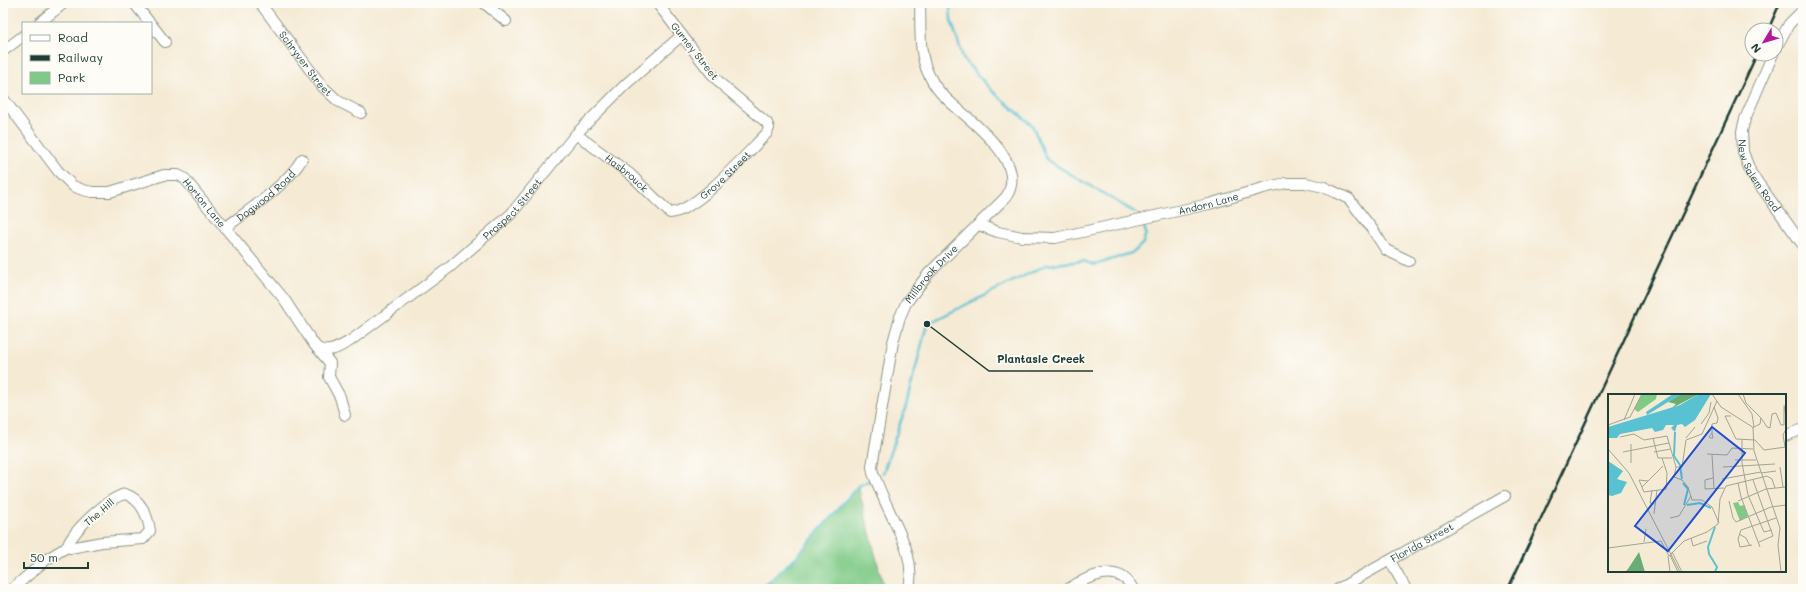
<svg xmlns="http://www.w3.org/2000/svg" width="1806" height="592" font-family="Mali,sans-serif">
  <rect width="100%" height="100%" fill="#fdfcf7"/>
  <filter id="ink" filterUnits="userSpaceOnUse"><feTurbulence type="fractalNoise" baseFrequency=".025" numOctaves="2"/><feDisplacementMap in="SourceGraphic" scale="8" xChannelSelector="R" yChannelSelector="G"/><feConvolveMatrix kernelMatrix="1 2 1 2 8 2 1 2 1" color-interpolation-filters="sRGB"/></filter>
  <filter id="wash" filterUnits="userSpaceOnUse"><feTurbulence type="fractalNoise" baseFrequency=".012" numOctaves="4" result="noise"/><feDisplacementMap in="SourceGraphic" scale="16" xChannelSelector="R" yChannelSelector="G"/><feGaussianBlur stdDeviation="0.9" result="paint"/><feColorMatrix in="noise" values="0 0 0 0 0 0 0 0 0 0 0 0 0 0 0 0 0 1.4 0 .05"/><feComposite in="paint" operator="in"/></filter>
  <g filter="url(#wash)">
    <rect width="100%" height="100%" fill="#f5ead4"/>
    <path fill="#7fca87" stroke="#4f845e" d="M 858,486 L 884,589 L 768,589 L 763,587 L 797,556 Z"/>
    <g fill="none" stroke-linecap="round" stroke-linejoin="round">
      <path stroke="#58c2d3" stroke-width="2.5" d="M 950,3 L 951,20 L 964,60 L 991,90 L 1032,125 L 1047,160 L 1136,213
        M 883,473 L 906,406 L 927,324 L 1046,265 L 1083,261 L 1095,265 L 1134,252 L 1143,243 L 1146,233 L 1143,224
        M 761,589 L 797,556 L 858,486 L 869,481"/>
    </g>
  </g>
  <g filter="url(#ink)">
    <g fill="none" stroke-linecap="round" stroke-linejoin="round">
      <defs>
        <g id="minor">
          <path d="M 134,3 L 150,23"/>
          <path id="s1" d="M 260,3 L 322,86 L 338,101 L 361,113"/>
          <path d="M 484,3 L 506,21"/>
          <path d="M 39,23 L 64,3"/>
          <path d="M 151,24 L 165,42"/>
          <path d="M 1776,48 L 1789,24 L 1803,10"/>
          <path d="M 3,51 L 23,36"/>
          <path id="s2" d="M 1773,54 L 1745,119 L 1742,131 L 1743,152 L 1751,173 L 1803,245"/>
          <path id="s3" d="M 3,98 L 58,171 L 73,186 L 83,190 L 92,192 L 110,192 L 164,175 L 178,175 L 184,178 L 284,299 L 313,343 L 330,363 L 329,377 L 340,397 L 345,415"/>
          <path id="s4" d="M 576,134 L 630,174 L 670,213 C 697,211 747,153 767,133 L 769,128 L 767,123 L 721,84 L 711,73 L 657,3"/>
          <path id="s5" d="M 979,225 L 998,232 L 1022,237 L 1055,238 L 1209,204 L 1263,188 L 1286,183 L 1305,183 L 1324,187 L 1349,199 L 1373,230 L 1386,250 L 1409,261"/>
          <path id="s6" d="M 225,228 C 250,209 287,185 302,159"/>
          <path id="s7" d="M 317,348 C 329,354 339,347 350,341 L 450,267 L 511,214 L 576,134 L 626,84 L 682,35"/>
          <path d="M 1785,436 L 1803,429"/>
          <path d="M 125,494 C 141,499 148,516 150,531 L 143,539 L 102,542 L 70,548 L 67,547 C 73,530 108,498 125,494 Z"/>
          <path d="M 1390,561 L 1406,589"/>
          <path d="M 12,589 L 47,559 L 67,547"/>
          <path id="s8" d="M 909,589 C 915,559 901,536 889,510 C 883,498 878,485 873,473 L 872,466 L 893,342 L 900,317 L 906,303 L 929,273 L 1006,197 C 1030,161 968,120 947,99 C 939,92 933,84 929,75 C 918,54 921,26 920,3"/>
          <path d="M 1068,589 C 1087,577 1119,561 1133,589"/>
          <path id="s9" d="M 1338,589 L 1505,496"/>
        </g>
      </defs>
      <use href="#minor" stroke="#8a9484" stroke-width="12"/>
      <use href="#minor" stroke="#fff" stroke-width="10"/>
      <path stroke="#1f3d34" stroke-width="2.5" d="M 1768,30 L 1780,3
        M 1508,589 L 1757,54"/>
    </g>
  </g>
  <g text-anchor="middle" stroke-width="4" stroke-linejoin="round" paint-order="stroke">
    <g font-size="10" fill="#1f3d34" stroke="#fdfcf7">
      <text transform="translate(695 51) rotate(52)" y="4">Gurney Street</text>
      <text dy="4" stroke="none"><textPath href="#s1" startOffset="76">Schryver Street</textPath></text>
      <text dy="4" stroke="none"><textPath href="#s4" startOffset="64">Hasbrouck</textPath></text>
      <text dy="4" stroke="none"><textPath href="#s4" startOffset="191">Grove Street</textPath></text>
      <text dy="4" stroke="none"><textPath href="#s2" startOffset="132">New Salem Road</textPath></text>
      <text dy="4" stroke="none"><textPath href="#s6" startOffset="52">Dogwood Road</textPath></text>
      <text dy="4" stroke="none"><textPath href="#s5" startOffset="235">Andorn Lane</textPath></text>
      <text dy="4" stroke="none"><textPath href="#s3" startOffset="260">Horton Lane</textPath></text>
      <text dy="4" stroke="none"><textPath href="#s7" startOffset="245">Prospect Street</textPath></text>
      <text dy="4" stroke="none"><textPath href="#s8" startOffset="336">Millbrook Drive</textPath></text>
      <text transform="translate(99 512) rotate(-41)" y="4">The Hill</text>
      <text dy="4" stroke="none"><textPath href="#s9" startOffset="96">Florida Street</textPath></text>
    </g>
  </g>
  <g transform="translate(1608 394)">
    <rect width="178" height="178" fill="#f5ead4"/>
    <path d="M 34,0 L 49,0 L 48,5 L 30,18 L 26,15 ZM 130,108 L 132,112 L 136,111 L 140,122 L 132,127 L 125,109 Z" fill="#7fca87"/>
    <path d="M 73,0 L 91,0 L 64,14 L 68,10 L 60,8 ZM 31,158 L 37,178 L 17,178 L 20,175 Z" fill="#67ae74"/>
    <path d="M 65,0 L 73,0 L 39,21 L 38,18 ZM 91,0 L 103,0 L 87,26 L 77,33 L 74,30 L 69,31 L 67,38 L 63,34 L 66,31 L 58,31 L 55,36 L 47,38 L 44,34 L 12,40 L 9,44 L 0,44 L 0,33 L 72,11 ZM 0,67 L 15,77 L 9,85 L 19,88 L 13,99 L 4,102 L 0,101 Z" fill="#58c2d3"/>
    <path fill="none" stroke="#58c2d3" stroke-width="2" d="M 67,38 L 66,62 L 72,71 L 74,85M 75,89 L 80,95 L 76,111M 79,111 L 92,109 L 103,114M 107,133 L 100,153 L 101,160 L 109,173 L 107,178"/>
    <path fill="none" stroke="#9fa594" stroke-width="1" d="M 104,0 L 113,13 L 146,34M 130,0 L 144,20 L 146,33M 135,0 L 138,9 L 153,24 L 152,30 L 146,33M 176,11 L 178,24M 123,22 L 117,22 L 128,45 L 147,46 L 156,56 L 178,53M 153,24 L 159,33 L 162,34 L 164,20 L 168,19 L 173,31 L 176,31 L 176,13M 16,26 L 27,0M 93,30 L 101,19 L 103,8M 0,31 L 22,23 L 34,0M 145,33 L 146,57 L 172,134 L 170,151 L 173,178M 104,39 L 104,30 L 109,29 L 110,24 L 106,13M 104,39 L 105,44 L 102,44 L 101,43 ZM 12,43 L 26,40 L 36,46M 45,44 L 50,64 L 64,64M 78,44 L 87,33M 36,46 L 59,42 L 68,73M 134,46 L 134,69 L 140,101 L 156,138 L 164,136M 177,53 L 175,41 L 178,35M 0,55 L 21,79 L 72,178M 15,58 L 61,49M 46,58 L 63,55M 99,60 L 119,61 L 124,54 L 145,55M 104,61 L 106,94M 127,66 L 148,66M 23,69 L 23,50M 68,73 L 74,73 L 78,46 L 94,40 L 109,7M 68,73 L 66,83 L 74,86 L 80,93 L 84,106 L 94,106 L 104,113 L 111,129M 115,73 L 167,70M 172,73 L 175,93M 153,79 L 168,77M 105,84 L 97,86 L 97,95 L 116,94M 114,85 L 153,78M 145,86 L 165,142 L 151,148M 40,87 L 31,86 L 36,98 L 58,95 L 59,79 L 54,64M 130,89 L 133,103 L 152,153M 34,93 L 55,72M 44,96 L 42,109 L 47,110M 121,107 L 125,124 L 128,128 L 163,113 L 178,111M 130,107 L 158,95 L 178,93M 46,120 L 49,96M 62,124 L 71,122 L 83,102M 131,140 L 138,144 L 142,152M 83,144 L 85,152 L 99,147M 36,148 L 38,135M 144,151 L 132,153 L 130,145 L 133,136 L 168,124M 0,154 L 53,147 L 61,162 L 76,147 L 99,138 L 110,130 L 112,105 L 118,92 L 159,82 L 164,85 L 167,94M 64,158 L 74,178M 62,161 L 70,178M 60,162 L 62,178"/>
    <path fill="#1d4ed8" fill-opacity="0.15" stroke="#1d4ed8" stroke-width="2" d="M 104,33 L 137,59 L 60,157 L 27,132 Z"/>
    <rect width="178" height="178" fill="none" stroke="#1f3d34" stroke-width="2"/>
  </g>
  <path fill="none" stroke="#1f3d34" stroke-width="1.5" d="M927 324L989 371H1093"/>
  <circle fill="#1f3d34" stroke="#fdfcf7" stroke-width="1.5" cx="927" cy="324" r="4"/>
  <g font-size="11" text-anchor="middle" font-weight="bold" fill="#1f3d34" stroke="#fdfcf7" stroke-width="4" stroke-linejoin="round" paint-order="stroke">
    <text x="1041" y="363">Plantasie Creek</text>
  </g>
  <rect width="1806" height="592" fill="none" stroke="#fdfcf7" stroke-width="16"/>
  <rect x="22" y="22" width="130" height="72" fill="#fdfcf7" stroke="#a4b0a9"/>
  <rect x="30" y="35" width="20" height="6" fill="#ffffff" stroke="#a4b0a9"/>
  <text x="58" y="42" font-size="12" fill="#1f3d34">Road</text>
  <rect x="30" y="55" width="20" height="6" fill="#1f3d34" stroke="#a4b0a9"/>
  <text x="58" y="62" font-size="12" fill="#1f3d34">Railway</text>
  <rect x="30" y="72" width="20" height="12" fill="#7fca87" stroke="#a4b0a9"/>
  <text x="58" y="82" font-size="12" fill="#1f3d34">Park</text>
  <g transform="translate(1764 42) rotate(232)"><circle r="19" fill="#fdfcf7" stroke="#a4b0a9"/>
  <path d="M0-3L7 15L0 10L-7 15Z" fill="#b5179e"/>
  <text y="-6" font-size="11" font-weight="bold" text-anchor="middle" fill="#1f3d34">N</text>
  </g>
  <path d="M24 562v6h64v-6" fill="none" stroke="#1f3d34" stroke-width="2"/>
  <text x="30" y="562" font-size="12" fill="#1f3d34" stroke="#fdfcf7" stroke-width="3" paint-order="stroke">50 m</text>
</svg>
